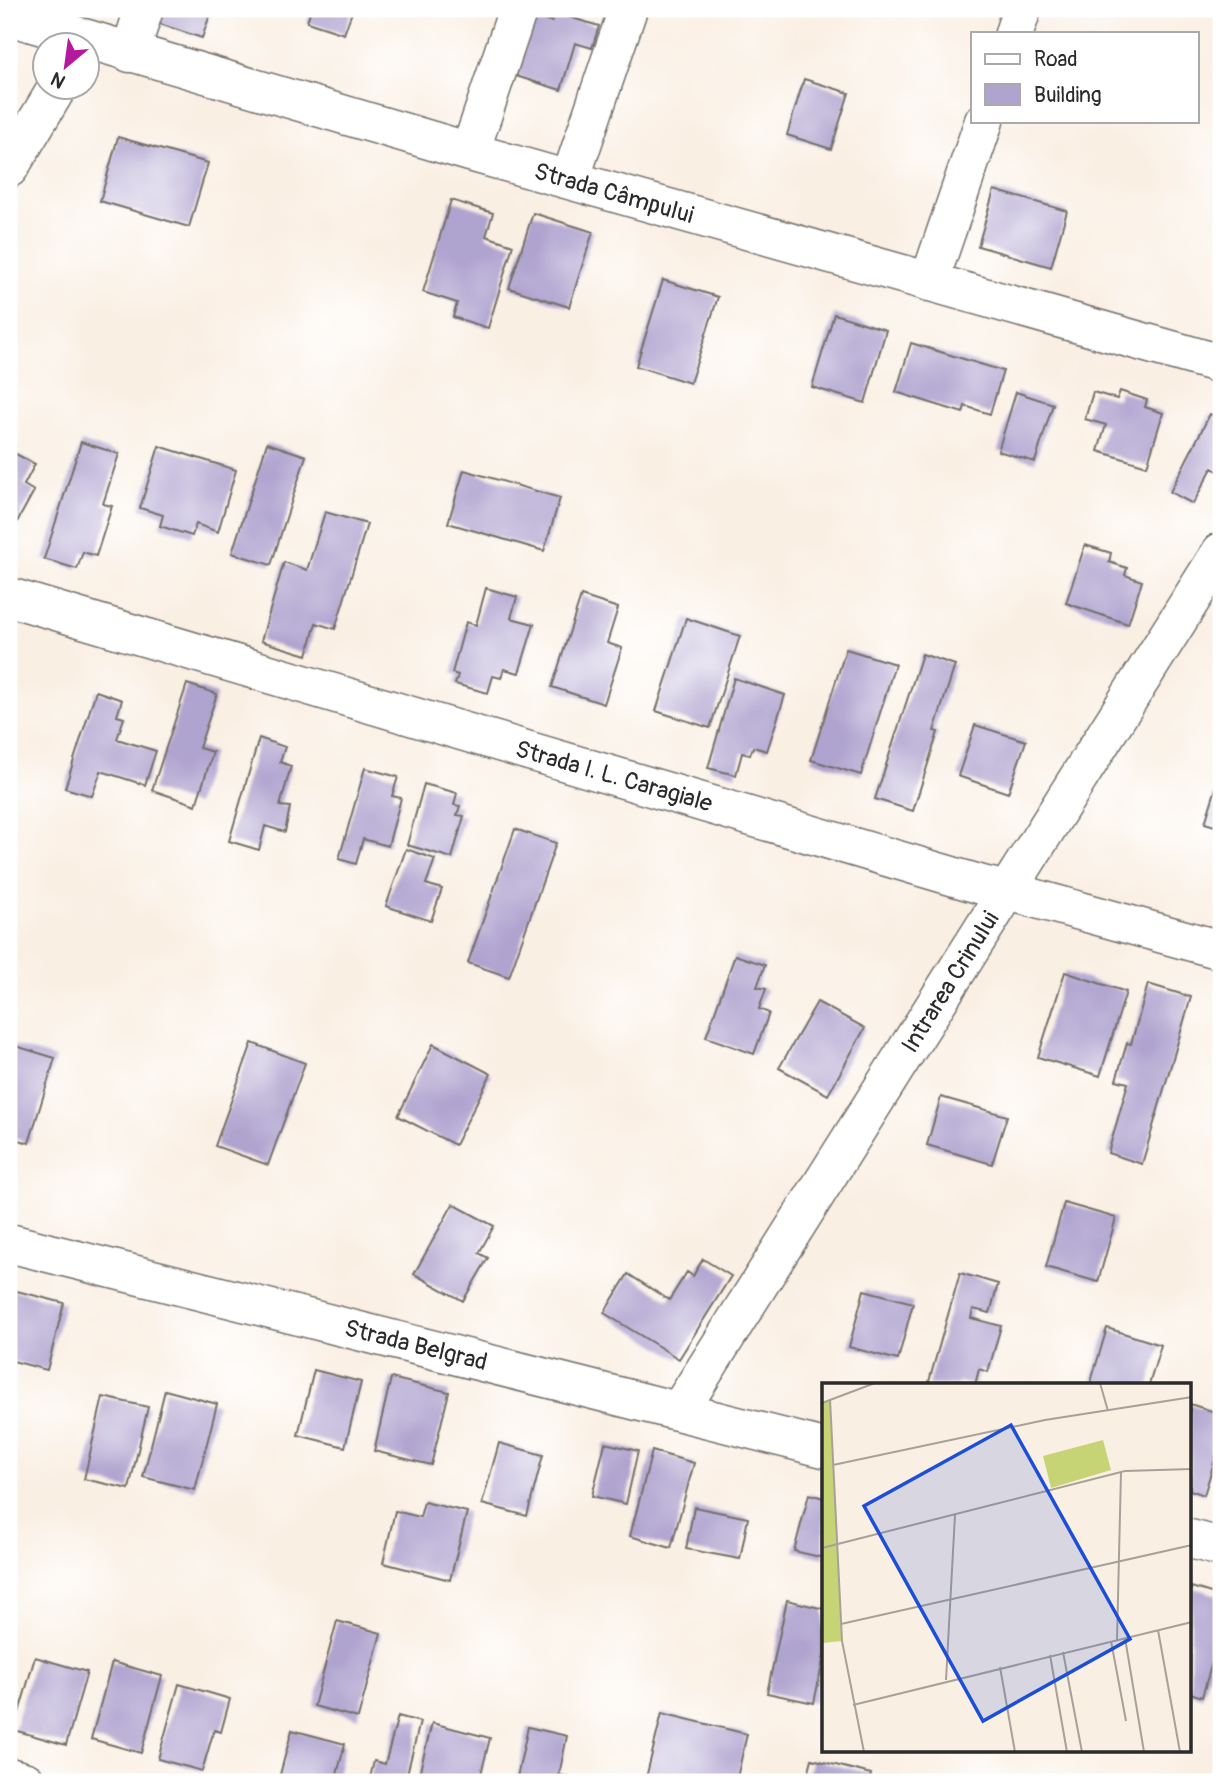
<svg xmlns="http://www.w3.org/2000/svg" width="1230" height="1791" font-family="Pangolin,sans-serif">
  <rect width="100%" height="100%" fill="#fff"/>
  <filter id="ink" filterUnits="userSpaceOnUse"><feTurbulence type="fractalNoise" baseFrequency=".0143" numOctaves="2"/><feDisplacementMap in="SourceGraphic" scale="14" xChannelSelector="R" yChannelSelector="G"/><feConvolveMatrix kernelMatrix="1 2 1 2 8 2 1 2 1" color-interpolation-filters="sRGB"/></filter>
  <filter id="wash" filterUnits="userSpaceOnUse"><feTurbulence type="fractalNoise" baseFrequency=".00686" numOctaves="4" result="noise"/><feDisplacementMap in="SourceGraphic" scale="28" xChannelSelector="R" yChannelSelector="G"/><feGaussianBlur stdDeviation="1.57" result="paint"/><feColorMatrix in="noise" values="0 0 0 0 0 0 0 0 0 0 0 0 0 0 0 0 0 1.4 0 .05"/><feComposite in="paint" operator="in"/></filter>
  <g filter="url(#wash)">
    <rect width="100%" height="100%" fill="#faefe3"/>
    <g id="blocks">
      <path fill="#afa3cf" d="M 155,9 L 212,9 L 202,38 L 151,21 Z
        M 311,9 L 353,9 L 344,34 L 307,22 Z
        M 555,13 L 599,26 L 592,48 L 575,43 L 561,90 L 516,76 L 534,16 L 552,22 Z
        M 804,79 L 849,93 L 831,149 L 787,135 Z
        M 118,137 L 208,163 L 189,227 L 100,201 Z
        M 994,190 L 1067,211 L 1051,267 L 978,246 Z
        M 451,200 L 493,213 L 486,236 L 513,245 L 488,328 L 453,317 L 457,303 L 423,292 Z
        M 533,213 L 593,232 L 569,307 L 509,288 Z
        M 663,280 L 718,297 L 690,383 L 636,366 Z
        M 834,314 L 886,330 L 865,403 L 812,387 Z
        M 911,343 L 1003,371 L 990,414 L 965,406 L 963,413 L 896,392 Z
        M 1120,391 L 1147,400 L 1145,407 L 1163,413 L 1147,466 L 1098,451 L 1106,425 L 1085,419 L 1093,392 L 1117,399 Z
        M 1016,392 L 1053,404 L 1035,462 L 998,451 Z
        M 1210,414 L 1221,420 L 1221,473 L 1212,468 L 1193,504 L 1170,492 Z
        M 9,442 L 15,446 L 12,452 L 35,464 L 24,485 L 34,491 L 11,533 L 9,532 Z
        M 81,442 L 119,454 L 103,504 L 112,506 L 96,556 L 83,552 L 77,569 L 44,559 Z
        M 267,443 L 306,456 L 271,565 L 232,553 Z
        M 159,446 L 236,470 L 218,532 L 196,524 L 192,536 L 160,526 L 163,515 L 140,508 Z
        M 464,470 L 560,498 L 544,551 L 448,523 Z
        M 325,512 L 367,524 L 335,629 L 316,623 L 307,655 L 261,641 L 284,562 L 307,570 Z
        M 1085,545 L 1111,553 L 1109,562 L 1127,568 L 1125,575 L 1142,581 L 1128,624 L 1066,603 Z
        M 486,588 L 517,597 L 511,618 L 534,624 L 519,673 L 504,669 L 501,678 L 493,676 L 488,693 L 455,684 L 458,675 L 452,673 L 466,622 L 476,625 Z
        M 581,596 L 618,608 L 607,643 L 622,648 L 604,704 L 552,687 Z
        M 686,618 L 740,636 L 710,728 L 656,711 Z
        M 846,649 L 895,664 L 861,775 L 811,760 Z
        M 922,654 L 955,665 L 934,731 L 938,732 L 913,811 L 875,799 Z
        M 734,678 L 785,695 L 767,751 L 753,747 L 750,755 L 742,753 L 736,775 L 708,768 Z
        M 187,684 L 217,694 L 199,748 L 213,752 L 196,805 L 152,790 Z
        M 96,691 L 122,700 L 117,716 L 124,718 L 117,739 L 156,751 L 145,785 L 101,771 L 92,796 L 65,788 Z
        M 975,725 L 1026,741 L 1008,793 L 958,776 Z
        M 259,738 L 285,747 L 280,762 L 291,766 L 280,806 L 290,807 L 285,832 L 265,826 L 259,850 L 229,841 Z
        M 365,768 L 398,777 L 392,796 L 401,798 L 388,846 L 363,839 L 356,864 L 339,859 Z
        M 1221,772 L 1221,828 L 1205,823 Z
        M 424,784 L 457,793 L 454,805 L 460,806 L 457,815 L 464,816 L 452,858 L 407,845 Z
        M 515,829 L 556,843 L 509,977 L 468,963 Z
        M 406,849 L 435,859 L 426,884 L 442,889 L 431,921 L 386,906 Z
        M 735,955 L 765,965 L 757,987 L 766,989 L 759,1009 L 769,1013 L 754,1054 L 706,1037 Z
        M 1065,972 L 1126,992 L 1100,1076 L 1038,1057 Z
        M 1148,984 L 1191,997 L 1142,1164 L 1108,1153 L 1128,1083 L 1116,1080 L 1127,1043 L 1131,1044 Z
        M 817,1002 L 865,1028 L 828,1095 L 779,1068 Z
        M 252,1043 L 305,1063 L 268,1165 L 215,1146 Z
        M 9,1044 L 55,1058 L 29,1143 L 9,1137 Z
        M 433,1044 L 491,1074 L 455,1145 L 398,1116 Z
        M 941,1097 L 1007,1116 L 992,1164 L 927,1145 Z
        M 1064,1203 L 1116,1218 L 1098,1282 L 1046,1267 Z
        M 453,1204 L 494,1226 L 479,1253 L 488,1258 L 463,1301 L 414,1274 Z
        M 703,1259 L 731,1276 L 679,1359 L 604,1313 L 628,1274 L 669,1300 L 687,1272 L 693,1276 Z
        M 960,1273 L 998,1284 L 990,1313 L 973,1309 L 971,1318 L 1001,1326 L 988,1372 L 979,1369 L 975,1385 L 958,1382 L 957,1385 L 928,1385 Z
        M 9,1289 L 64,1303 L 47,1370 L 9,1360 Z
        M 864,1290 L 913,1303 L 898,1360 L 849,1347 Z
        M 1107,1328 L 1161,1345 L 1149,1385 L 1090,1385 Z
        M 314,1370 L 361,1382 L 345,1447 L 298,1435 Z
        M 391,1378 L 449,1392 L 431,1465 L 374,1451 Z
        M 165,1390 L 217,1404 L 195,1490 L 143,1477 Z
        M 103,1397 L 148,1407 L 129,1489 L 84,1479 Z
        M 1190,1404 L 1221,1414 L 1221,1439 L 1204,1495 L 1190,1490 Z
        M 499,1443 L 543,1455 L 527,1516 L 482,1504 Z
        M 605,1443 L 638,1451 L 626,1504 L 592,1496 Z
        M 652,1451 L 694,1463 L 671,1548 L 630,1536 Z
        M 809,1494 L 824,1498 L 824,1558 L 794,1551 Z
        M 424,1502 L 467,1512 L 450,1580 L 383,1563 L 395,1511 L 420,1517 Z
        M 694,1507 L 748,1518 L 740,1559 L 686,1549 Z
        M 1191,1587 L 1221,1596 L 1221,1631 L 1202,1697 L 1190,1693 Z
        M 787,1600 L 824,1609 L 824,1655 L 814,1703 L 767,1693 Z
        M 337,1621 L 381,1633 L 358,1718 L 314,1706 Z
        M 35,1657 L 87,1672 L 66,1745 L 14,1730 Z
        M 112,1662 L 162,1676 L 141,1753 L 91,1739 Z
        M 179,1684 L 230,1699 L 221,1732 L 214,1730 L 202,1771 L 158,1759 Z
        M 662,1713 L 747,1734 L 736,1782 L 645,1782 Z
        M 398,1716 L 420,1722 L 405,1782 L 369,1782 L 374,1761 L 385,1764 Z
        M 432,1723 L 490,1738 L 479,1782 L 417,1782 Z
        M 528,1727 L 567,1736 L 559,1775 L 569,1777 L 567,1782 L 516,1782 Z
        M 292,1730 L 345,1744 L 335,1782 L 278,1782 Z
        M 812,1759 L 871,1774 L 869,1782 L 806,1782 Z"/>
    </g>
  </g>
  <g filter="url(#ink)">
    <use href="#blocks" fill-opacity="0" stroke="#73706b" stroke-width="2"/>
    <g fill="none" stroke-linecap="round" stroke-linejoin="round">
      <defs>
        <path id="street" d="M 9,16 L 470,152 L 1221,364
          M 1014,33 L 1022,9
          M 130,53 L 144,9
          M 470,152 L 518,9
          M 9,168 L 57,88
          M 570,180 L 628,9
          M 929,282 L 984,121
          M 9,597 L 982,885 L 1008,891 L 1221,950
          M 9,1243 L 824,1448
          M 679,1411 L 1221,552
          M 1190,1539 L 1221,1547
          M 9,1777 L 26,1782"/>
      </defs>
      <use href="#street" stroke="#73706b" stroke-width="41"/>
      <use href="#street" stroke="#fff" stroke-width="38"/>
    </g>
  </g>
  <g text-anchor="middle" stroke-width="7" stroke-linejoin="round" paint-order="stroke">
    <g font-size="24" fill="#2b2b2b" stroke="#fff">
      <text transform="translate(614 193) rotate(16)" y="8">Strada Câmpului</text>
      <text transform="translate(614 776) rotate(16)" y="8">Strada I. L. Caragiale</text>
      <text transform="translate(950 982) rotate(-58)" y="8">Intrarea Crinului</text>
      <text transform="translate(416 1345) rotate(14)" y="8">Strada Belgrad</text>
    </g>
  </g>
  <g transform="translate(822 1383)">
    <rect width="369" height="369" fill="#faefe3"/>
    <path d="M 8,16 L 20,258 L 0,260 L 0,20 ZM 281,57 L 289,87 L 229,105 L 221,73 Z" fill="#c6d476"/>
    <path fill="none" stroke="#a7a199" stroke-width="2" d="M 278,0 L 286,28M 8,16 L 20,258 L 42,369M 0,20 L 53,0M 11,82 L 223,37 L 370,14M 0,165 L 303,88 L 370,86M 19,241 L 370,162M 336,247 L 358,369M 303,255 L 322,369M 295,257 L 299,89M 289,258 L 304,338M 241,269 L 260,369M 228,272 L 245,369M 178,284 L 193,369M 124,297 L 133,132M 31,322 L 370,239"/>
    <path fill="#1d4ed8" fill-opacity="0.15" stroke="#1d4ed8" stroke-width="3.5" d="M 189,42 L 308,256 L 161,338 L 42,123 Z"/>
    <rect width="369" height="369" fill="none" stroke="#2b2b2b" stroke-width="3.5"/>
  </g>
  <rect width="1230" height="1791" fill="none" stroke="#fff" stroke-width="35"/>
  <rect x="971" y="32" width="228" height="91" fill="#ffffff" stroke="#aaaaaa" stroke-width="2"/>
  <rect x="985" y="54" width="35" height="10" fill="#ffffff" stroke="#aaaaaa" stroke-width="2"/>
  <text x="1034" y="66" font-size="21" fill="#2b2b2b">Road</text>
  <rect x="985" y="84" width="35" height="21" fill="#afa3cf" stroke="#aaaaaa" stroke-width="2"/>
  <text x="1034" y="102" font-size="21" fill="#2b2b2b">Building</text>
  <g transform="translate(66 66) rotate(209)"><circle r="33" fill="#ffffff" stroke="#aaaaaa" stroke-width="2"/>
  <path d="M0-5L12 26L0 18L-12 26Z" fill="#b5179e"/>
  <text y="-10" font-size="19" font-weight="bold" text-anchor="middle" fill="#2b2b2b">N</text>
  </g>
</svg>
